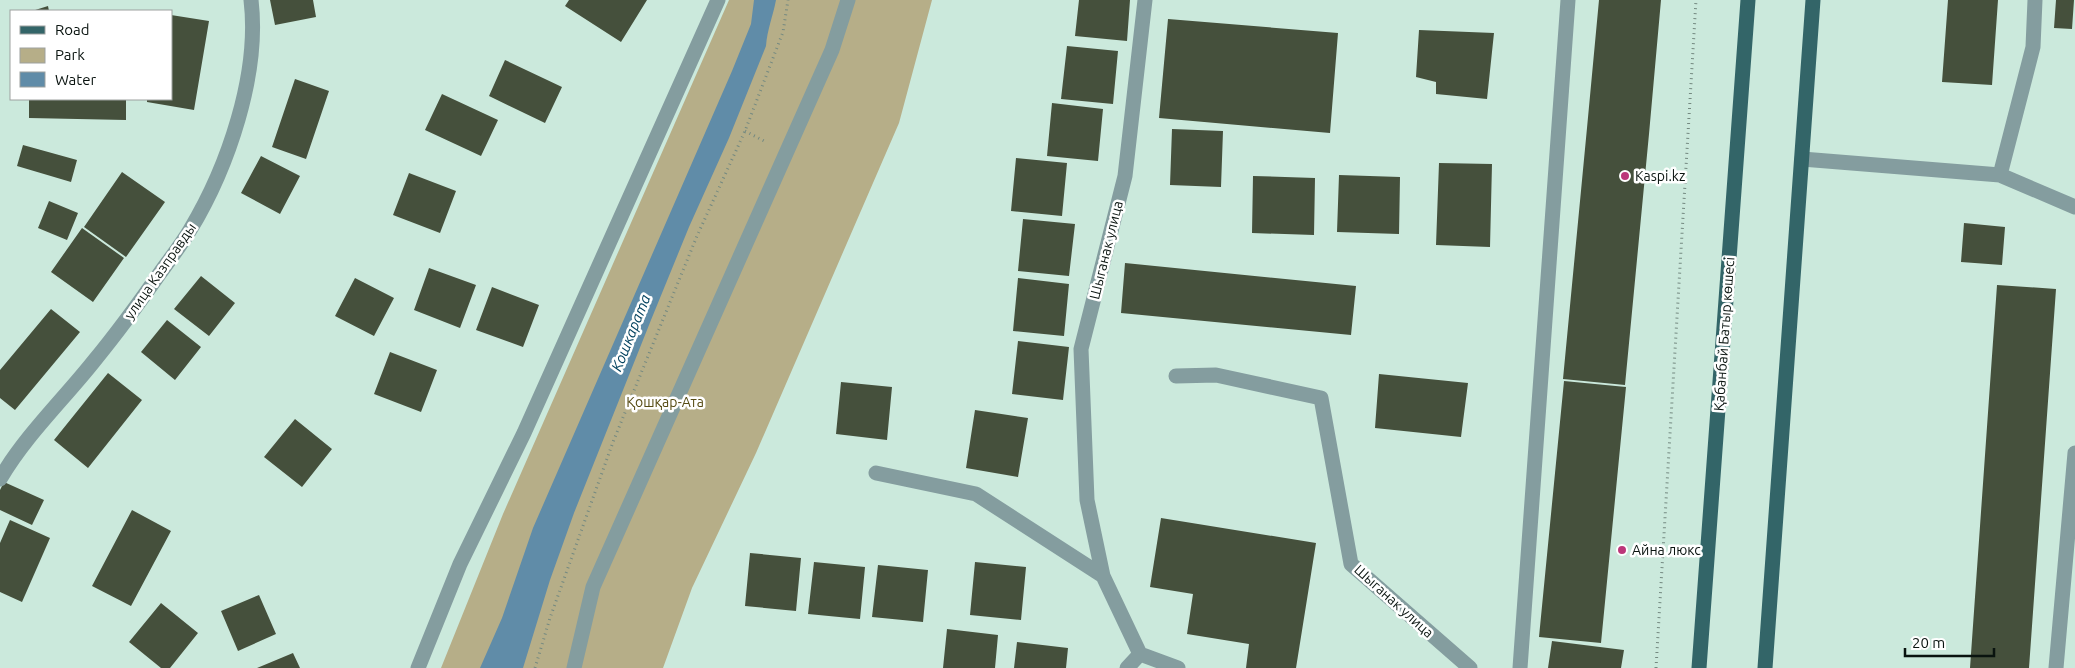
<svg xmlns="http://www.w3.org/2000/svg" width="2075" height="668" font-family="Ubuntu,sans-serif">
  <rect width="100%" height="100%" fill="#cbe9dc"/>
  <path fill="#b6ae88" d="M 729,0 L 932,0 L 899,123 L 756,453 L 692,588 L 663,668 L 441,668 L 503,514 Z"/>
  <path fill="#608ca8" d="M 754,0 L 776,0 C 773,16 767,30 766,46 L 729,138 L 689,227 L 651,320 L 574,513 L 550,580 L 523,668 L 480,668 L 502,618 L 533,528 L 732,71 L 751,24 Z"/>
  <path fill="#45503c" d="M 270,0 L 313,0 L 316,17 L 275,25 Z
    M 569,0 L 647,0 L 621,42 L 565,6 Z
    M 1079,0 L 1130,0 L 1127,41 L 1075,36 Z
    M 1599,0 L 1661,0 L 1649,134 L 1587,128 Z
    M 1948,0 L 1998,0 L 1992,85 L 1942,82 Z
    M 2056,0 L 2074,0 L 2072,29 L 2054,28 Z
    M 48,6 L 49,11 L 32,11 Z
    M 171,15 L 209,21 L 194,110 L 147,102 L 147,99 L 171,99 Z
    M 1168,19 L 1338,33 L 1330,133 L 1159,118 Z
    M 1419,30 L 1494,33 L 1487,99 L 1436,94 L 1436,82 L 1416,77 Z
    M 1067,46 L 1118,51 L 1113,104 L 1061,99 Z
    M 505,60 L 562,87 L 545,123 L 489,96 Z
    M 295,79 L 329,91 L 306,159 L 272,147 Z
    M 442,94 L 498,120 L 481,156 L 425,130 Z
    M 29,99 L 126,99 L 126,120 L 29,118 Z
    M 1052,103 L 1103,109 L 1098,161 L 1047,156 Z
    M 1587,128 L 1649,134 L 1625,385 L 1563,379 Z
    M 1172,129 L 1223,131 L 1221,187 L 1170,185 Z
    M 23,145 L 77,160 L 71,182 L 17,166 Z
    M 261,156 L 300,176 L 280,214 L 241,193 Z
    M 1016,158 L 1067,163 L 1062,216 L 1011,211 Z
    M 1439,163 L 1492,164 L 1490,247 L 1436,245 Z
    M 122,172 L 165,202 L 126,257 L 84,227 Z
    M 409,173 L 456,191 L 440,233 L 393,215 Z
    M 1339,175 L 1400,177 L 1399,234 L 1337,232 Z
    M 1253,176 L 1315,178 L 1314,235 L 1252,233 Z
    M 49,201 L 78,213 L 67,240 L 38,228 Z
    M 1023,219 L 1075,224 L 1069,276 L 1018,271 Z
    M 1964,223 L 2005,227 L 2002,265 L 1961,262 Z
    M 82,228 L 124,258 L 93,302 L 51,272 Z
    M 1125,263 L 1356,286 L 1351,335 L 1121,313 Z
    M 429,268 L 476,285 L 460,328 L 414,310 Z
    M 201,276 L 235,303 L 209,336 L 174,309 Z
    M 355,278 L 394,298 L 374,336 L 335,316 Z
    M 1018,278 L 1069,284 L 1064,336 L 1013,331 Z
    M 1997,285 L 2056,289 L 2029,668 L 1970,668 Z
    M 492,287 L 539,305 L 523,347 L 476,330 Z
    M 51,309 L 80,332 L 15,410 L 0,398 L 0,370 Z
    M 167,320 L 201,347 L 175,380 L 141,352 Z
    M 1018,341 L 1069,347 L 1063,400 L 1012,394 Z
    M 390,352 L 437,370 L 421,412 L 374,394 Z
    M 108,373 L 142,400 L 88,468 L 54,440 Z
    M 1379,374 L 1468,383 L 1461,437 L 1375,428 Z
    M 1564,381 L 1626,387 L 1601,643 L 1539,637 Z
    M 841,382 L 892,387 L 887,440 L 836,434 Z
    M 975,410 L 1028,418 L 1018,477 L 966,468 Z
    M 295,419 L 332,449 L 302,487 L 264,457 Z
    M 4,482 L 44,500 L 32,525 L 0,510 L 0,490 Z
    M 132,510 L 171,531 L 131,606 L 92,586 Z
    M 1161,518 L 1316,543 L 1296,668 L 1246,668 L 1249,644 L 1187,634 L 1193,594 L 1150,587 Z
    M 10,520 L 50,538 L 22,602 L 0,592 L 0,543 Z
    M 750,553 L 801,558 L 796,611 L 745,606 Z
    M 814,562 L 865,567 L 860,619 L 808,614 Z
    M 975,562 L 1026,567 L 1021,620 L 970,615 Z
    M 878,565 L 928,570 L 923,622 L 872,617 Z
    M 259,595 L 276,634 L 238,651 L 221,611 Z
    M 161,603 L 198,633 L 170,668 L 161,668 L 129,642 Z
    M 947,629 L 998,635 L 995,668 L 943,668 Z
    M 1552,641 L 1624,650 L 1621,668 L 1548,668 Z
    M 1017,642 L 1068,648 L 1066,668 L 1014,668 Z
    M 293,653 L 300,668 L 257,668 Z"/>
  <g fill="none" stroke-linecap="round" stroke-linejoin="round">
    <path stroke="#748980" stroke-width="3" stroke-dasharray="1 4" stroke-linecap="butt" d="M 745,131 L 766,142
      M 535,668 L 550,618 L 613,442 L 697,236 L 745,131 L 783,32 L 788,0
      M 1656,668 L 1696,0"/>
    <path stroke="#849d9f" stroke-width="15" d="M 1802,159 L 2000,175 L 2033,47 L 2035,0
      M 2000,175 L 2075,207
      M 1176,376 L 1216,375 L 1321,398 L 1351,564 L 1470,668
      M 876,473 L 976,494 L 1103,576
      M 0,479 C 25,436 63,400 94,361 C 117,333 139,303 160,273 C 170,259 181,245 190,230 C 228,167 260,74 251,0
      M 1140,654 L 1178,668
      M 418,668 L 460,564 L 524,433 L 718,0
      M 574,668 L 593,587 L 832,50 L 848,0
      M 1127,668 L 1140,654 L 1103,576 L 1087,500 L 1081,349 L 1125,176 L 1145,0
      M 1520,668 L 1568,0
      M 2056,668 L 2075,453"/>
    <path stroke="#336568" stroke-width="15" d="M 1699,668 L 1748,0
      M 1765,668 L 1813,0"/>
  </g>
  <g fill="#bc377a" stroke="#fff" stroke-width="2">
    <circle cx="1625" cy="176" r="5"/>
    <circle cx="1622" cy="550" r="5"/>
  </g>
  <g text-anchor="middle" stroke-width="5" stroke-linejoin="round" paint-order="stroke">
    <g font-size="14" fill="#09130f" stroke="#fff" text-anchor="start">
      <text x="1635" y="181">Kaspi.kz</text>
      <text x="1632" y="555">Айна люкс</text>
    </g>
    <g font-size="14" fill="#09130f" stroke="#fff">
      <text transform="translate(1106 250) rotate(-76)" y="5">Шыганак улица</text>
      <text transform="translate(160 271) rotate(-55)" y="5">улица Казправды</text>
      <text transform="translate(1724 334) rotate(-86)" y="5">Қабанбай Батыр көшесі</text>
      <text transform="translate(1394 601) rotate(42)" y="5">Шыганак улица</text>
    </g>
    <g font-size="14" fill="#564b13" stroke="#fff">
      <text x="665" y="407">Қошқар-Ата</text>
    </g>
    <g font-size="15" font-style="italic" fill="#02415e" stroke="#fff">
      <text transform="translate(631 333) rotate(-68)" y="5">Кошкарата</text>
    </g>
  </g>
  <rect x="10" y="10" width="162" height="90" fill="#ffffff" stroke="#9da19f"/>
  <rect x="20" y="26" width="25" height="8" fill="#336568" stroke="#9da19f"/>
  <text x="55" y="35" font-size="15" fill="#09130f">Road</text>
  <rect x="20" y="48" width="25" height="15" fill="#b6ae88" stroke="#9da19f"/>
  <text x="55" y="60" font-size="15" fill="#09130f">Park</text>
  <rect x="20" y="72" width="25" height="15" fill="#608ca8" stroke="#9da19f"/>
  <text x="55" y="85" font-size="15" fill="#09130f">Water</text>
  <path d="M1905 648v8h89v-8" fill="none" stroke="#09130f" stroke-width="2.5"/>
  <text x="1912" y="648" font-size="15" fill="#09130f" stroke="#ffffff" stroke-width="4" paint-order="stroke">20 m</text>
</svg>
